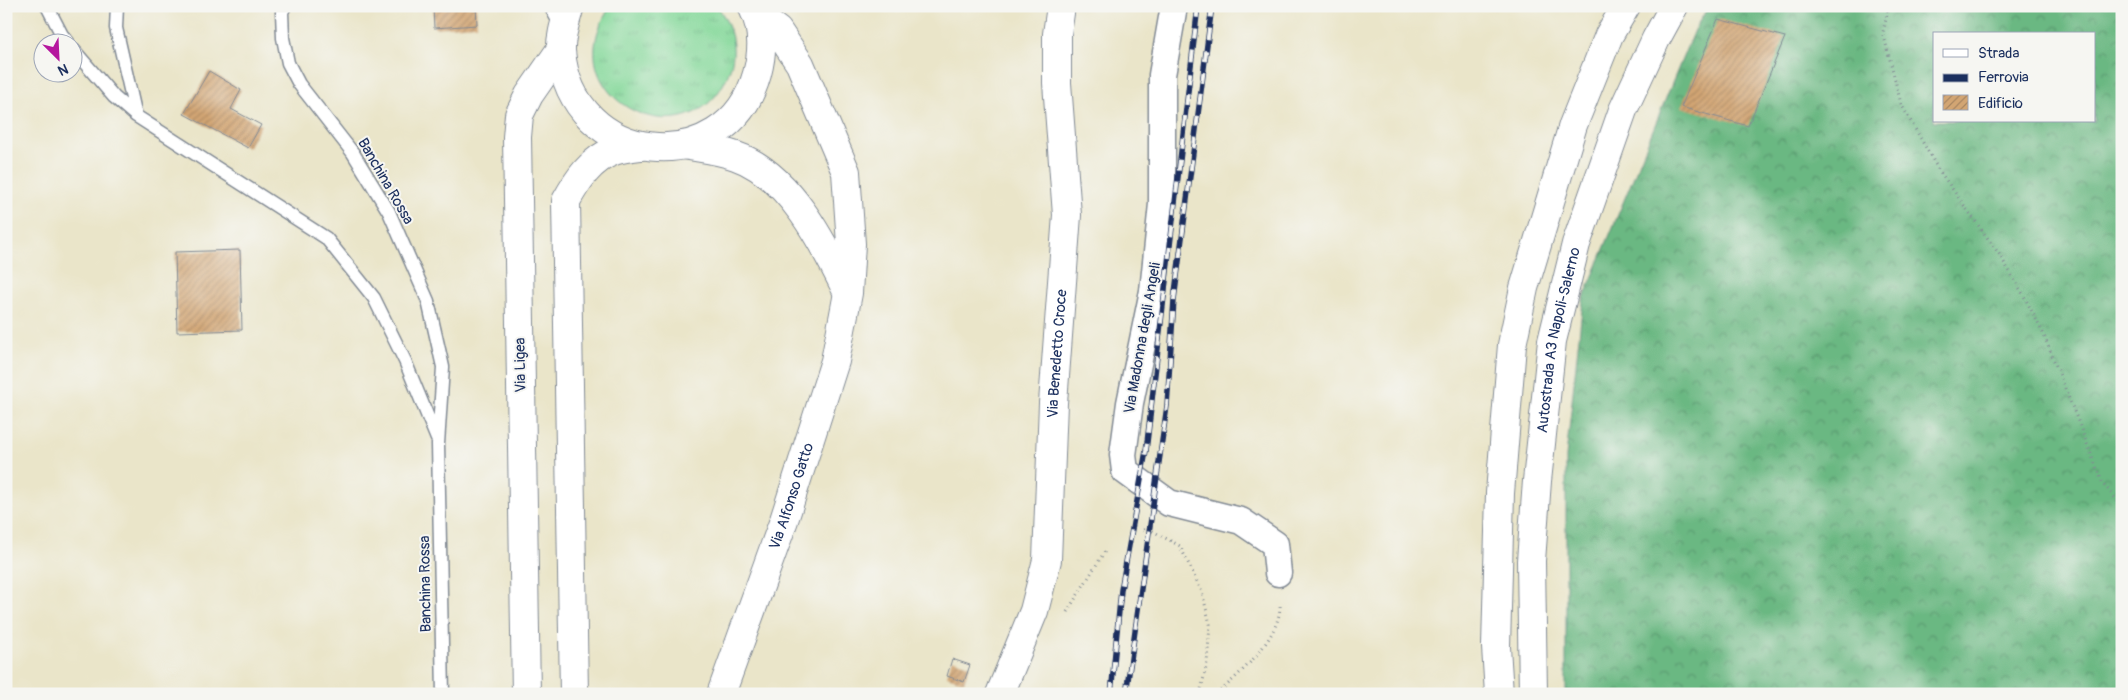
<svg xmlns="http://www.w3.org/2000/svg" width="2128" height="700" font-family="Pangolin,sans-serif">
  <defs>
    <pattern id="grass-tufts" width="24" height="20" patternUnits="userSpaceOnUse" patternTransform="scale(1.25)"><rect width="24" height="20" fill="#84d89a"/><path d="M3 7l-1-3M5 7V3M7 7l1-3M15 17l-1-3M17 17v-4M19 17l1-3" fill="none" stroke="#71ba87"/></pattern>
    <pattern id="forest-crowns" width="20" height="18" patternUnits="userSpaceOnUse" patternTransform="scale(1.25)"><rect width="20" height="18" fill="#6bb882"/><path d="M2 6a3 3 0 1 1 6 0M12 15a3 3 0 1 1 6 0" fill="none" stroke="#57966e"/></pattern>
    <pattern id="building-hatch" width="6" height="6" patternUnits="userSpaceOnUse" patternTransform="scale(1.25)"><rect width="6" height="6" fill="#d2a573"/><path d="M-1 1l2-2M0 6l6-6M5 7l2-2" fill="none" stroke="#aa8762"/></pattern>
  </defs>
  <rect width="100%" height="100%" fill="#f6f6f2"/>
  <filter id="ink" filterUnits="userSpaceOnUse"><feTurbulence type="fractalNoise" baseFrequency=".02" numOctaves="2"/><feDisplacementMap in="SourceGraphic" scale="10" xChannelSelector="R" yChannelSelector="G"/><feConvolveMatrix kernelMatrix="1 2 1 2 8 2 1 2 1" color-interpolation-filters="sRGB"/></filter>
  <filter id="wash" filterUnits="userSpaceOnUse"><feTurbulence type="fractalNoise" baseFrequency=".0096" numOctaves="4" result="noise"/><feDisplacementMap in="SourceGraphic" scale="20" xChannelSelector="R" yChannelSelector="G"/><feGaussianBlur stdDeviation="1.12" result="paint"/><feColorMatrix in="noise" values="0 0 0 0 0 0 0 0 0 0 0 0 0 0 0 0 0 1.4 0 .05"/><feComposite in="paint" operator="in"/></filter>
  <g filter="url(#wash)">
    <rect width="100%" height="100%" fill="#eae5c9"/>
    <path fill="url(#grass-tufts)" stroke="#50847c" d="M 611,6 L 717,6 C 730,23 737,45 731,66 C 699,172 545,100 611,6 Z"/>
    <path fill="url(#forest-crowns)" stroke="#437470" fill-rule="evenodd" d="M 1709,6 L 2122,6 L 2122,694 L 1566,694 L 1566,457 L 1583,300 L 1694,30 ZM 1934,34 L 2094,34 L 2094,121 L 1934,121 Z"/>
    <g id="blocks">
      <path fill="url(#building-hatch)" d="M 433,6 L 476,6 L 477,25 L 434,28 Z
        M 1718,19 L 1785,37 L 1748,126 L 1681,107 Z
        M 209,71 L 241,90 L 231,109 L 261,125 L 248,148 L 184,114 Z
        M 240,250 L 242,330 L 177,332 L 175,252 Z
        M 952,659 L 970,665 L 964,682 L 947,676 Z"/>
    </g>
  </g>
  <g filter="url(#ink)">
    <use href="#blocks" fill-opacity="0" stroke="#828a94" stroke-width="1"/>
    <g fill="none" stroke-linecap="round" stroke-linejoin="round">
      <defs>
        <path id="service" d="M 47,6 L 62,35 L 68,42
          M 117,6 L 116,28 L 136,116
          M 285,6 L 282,12 L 283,38 L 288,63 L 299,84 L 353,153 L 389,212 L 428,301 L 443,367 L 438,444 L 443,694
          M 550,6 L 561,26
          M 72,48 L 114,97 L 136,116 L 326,238 L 374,298 L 405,361 L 437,439"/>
        <path id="minor" d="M 1174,6 L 1162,75 L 1162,204 L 1153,291 L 1130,403 L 1123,455 L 1125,471 L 1169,503 L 1241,521 L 1275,544 L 1278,573"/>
        <g id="primary">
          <path d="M 570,6 C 566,20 560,36 561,51 C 571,167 727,182 757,74 C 763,52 763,28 753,8"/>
          <path d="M 683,145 C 701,148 719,150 736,156 C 789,174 824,244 847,291"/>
          <path d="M 526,694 L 517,137 L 519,115 L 529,95 L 561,49"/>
          <path d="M 574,694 L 566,201 C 577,181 591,159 614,151 C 622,148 632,147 641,146"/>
          <path id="s1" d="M 721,694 L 784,520 L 835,361 L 848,293 L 851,244 L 846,172 L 800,64 L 778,31 L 757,15"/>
          <path id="s2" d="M 1000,694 L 1034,611 L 1047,560 L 1053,403 L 1067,215 L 1057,83 L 1057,34 L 1061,6"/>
        </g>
        <g id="motorway">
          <path d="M 1499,694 L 1496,647 L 1500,493 L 1512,345 L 1524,288 L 1573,125 L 1609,35 L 1626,6"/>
          <path id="s3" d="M 1533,694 L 1531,561 L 1537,481 L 1552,341 L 1576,244 L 1623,110 L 1656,39 L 1674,6"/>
        </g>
      </defs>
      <use href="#service" stroke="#828a94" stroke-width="15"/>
      <use href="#minor" stroke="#828a94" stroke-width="29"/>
      <use href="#primary" stroke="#828a94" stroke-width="30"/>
      <use href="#motorway" stroke="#828a94" stroke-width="30"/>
      <path stroke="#828a94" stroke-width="3" stroke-dasharray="1 4" stroke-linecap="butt" d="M 1889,6 L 1883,32 L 1901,104 L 1938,169 L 1999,254 L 2023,294 L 2043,333 L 2103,484 L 2122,506
        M 1143,530 L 1149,529 L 1180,546 L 1202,592 L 1210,624 L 1207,663 L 1200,694
        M 1067,612 L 1105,551
        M 1217,694 C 1241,673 1282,636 1280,603"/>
      <use href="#service" stroke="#fff" stroke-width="12"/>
      <use href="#minor" stroke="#fff" stroke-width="26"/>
      <use href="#primary" stroke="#fff" stroke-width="28"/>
      <use href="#motorway" stroke="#fff" stroke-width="28"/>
      <defs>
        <path id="rail" d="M 1111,694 L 1121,590 L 1146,451 L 1198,6
          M 1126,694 L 1167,406 L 1174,300 L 1212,6"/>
      </defs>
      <use href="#rail" stroke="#1b2f5e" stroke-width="5.5"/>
      <use href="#rail" stroke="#f6f6f2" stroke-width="4" stroke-dasharray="11" stroke-linecap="butt"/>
    </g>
  </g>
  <g text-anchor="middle" stroke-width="4" stroke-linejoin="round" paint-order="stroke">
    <g font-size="15" fill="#1b2f5e" stroke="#f6f6f2">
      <text transform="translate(386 181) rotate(60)" y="5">Banchina Rossa</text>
      <text transform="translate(1142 338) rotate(-80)" y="5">Via Madonna degli Angeli</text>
      <text dy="5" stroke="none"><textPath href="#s3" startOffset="356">Autostrada A3 Napoli-Salerno</textPath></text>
      <text dy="5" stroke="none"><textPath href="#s2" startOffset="349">Via Benedetto Croce</textPath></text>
      <text transform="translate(520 365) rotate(-91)" y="5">Via Ligea</text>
      <text dy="5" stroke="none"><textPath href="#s1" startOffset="210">Via Alfonso Gatto</textPath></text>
      <text transform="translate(425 584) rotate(-91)" y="5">Banchina Rossa</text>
    </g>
  </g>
  <rect width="2128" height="700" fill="none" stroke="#f6f6f2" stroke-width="25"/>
  <rect x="1933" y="32" width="162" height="90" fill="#f6f6f2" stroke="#9ea6b7"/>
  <rect x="1943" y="49" width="25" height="8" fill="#ffffff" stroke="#9ea6b7"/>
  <text x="1978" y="58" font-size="15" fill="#1b2f5e">Strada</text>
  <rect x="1943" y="74" width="25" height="8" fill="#1b2f5e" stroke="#9ea6b7"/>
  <text x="1978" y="82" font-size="15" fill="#1b2f5e">Ferrovia</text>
  <rect x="1943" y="95" width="25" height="15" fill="url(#building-hatch)" stroke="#9ea6b7"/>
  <text x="1978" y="108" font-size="15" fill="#1b2f5e">Edificio</text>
  <g transform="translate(58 58) rotate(156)"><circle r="24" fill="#f6f6f2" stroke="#9ea6b7"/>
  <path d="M0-4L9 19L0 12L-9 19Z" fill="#b5179e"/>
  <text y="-8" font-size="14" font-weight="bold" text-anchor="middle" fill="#1b2f5e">N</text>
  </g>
</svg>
